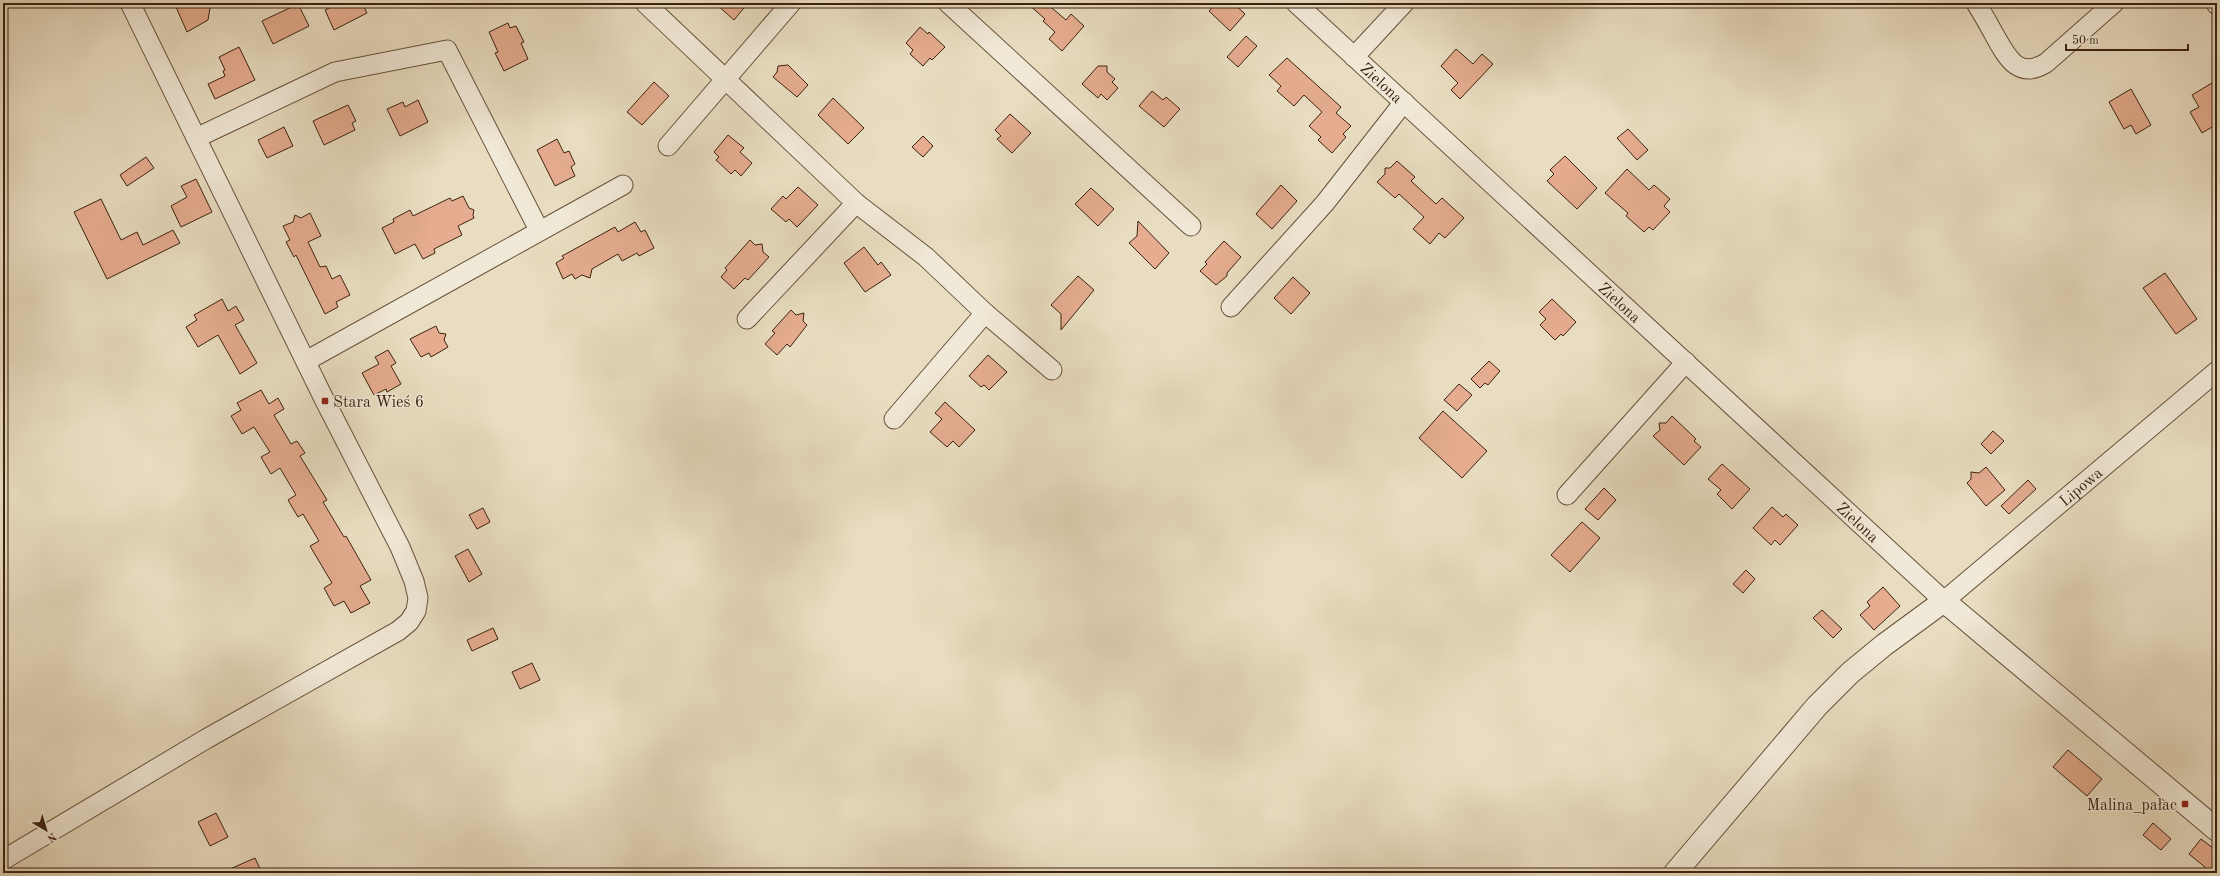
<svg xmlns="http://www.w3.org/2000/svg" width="2220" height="876" font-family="'Old Standard TT',serif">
  <rect width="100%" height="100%" fill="#e9ddc1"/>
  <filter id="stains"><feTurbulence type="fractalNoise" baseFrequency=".005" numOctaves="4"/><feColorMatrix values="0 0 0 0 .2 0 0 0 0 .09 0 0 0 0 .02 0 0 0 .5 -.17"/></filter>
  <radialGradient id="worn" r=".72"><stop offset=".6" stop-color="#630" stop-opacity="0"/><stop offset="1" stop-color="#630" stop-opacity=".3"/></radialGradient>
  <path fill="#e5ac8f" stroke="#3c2210" d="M 184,3 L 207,3 L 210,8 L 208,20 L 187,32 L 176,7 Z
    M 339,3 L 362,3 L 367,13 L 334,30 L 325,10 Z
    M 715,3 L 748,3 L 734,20 Z
    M 1027,3 L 1046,3 L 1066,20 L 1071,14 L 1084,26 L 1062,51 L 1049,39 L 1055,32 L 1043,21 L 1045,19 Z
    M 1216,3 L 1233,3 L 1245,14 L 1230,31 L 1209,11 Z
    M 298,4 L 309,26 L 273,44 L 262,21 Z
    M 508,23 L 510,28 L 516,26 L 524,42 L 521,43 L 528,59 L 504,71 L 495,53 L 498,52 L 489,32 Z
    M 920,27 L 928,34 L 929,32 L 945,47 L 932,60 L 930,58 L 923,66 L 910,54 L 913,50 L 906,43 Z
    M 1246,36 L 1257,46 L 1238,67 L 1227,57 Z
    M 239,47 L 255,80 L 215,99 L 208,84 L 225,76 L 223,71 L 225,70 L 219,57 Z
    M 1456,49 L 1473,64 L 1482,54 L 1493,64 L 1460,99 L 1451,90 L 1458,83 L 1441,66 Z
    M 1287,58 L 1341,107 L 1336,113 L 1351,126 L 1343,134 L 1346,137 L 1332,153 L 1318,140 L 1321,137 L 1309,126 L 1322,112 L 1304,95 L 1294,106 L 1277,91 L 1281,86 L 1269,75 Z
    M 788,65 L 808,85 L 797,97 L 773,77 L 777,72 L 778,66 Z
    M 1098,66 L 1107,66 L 1107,72 L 1115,79 L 1112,82 L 1118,88 L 1107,100 L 1101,94 L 1098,98 L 1082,84 Z
    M 654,82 L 669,96 L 642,125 L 627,112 Z
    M 2212,83 L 2217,91 L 2217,124 L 2202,133 L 2190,112 L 2199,107 L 2192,95 Z
    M 2131,89 L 2151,125 L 2136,134 L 2131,125 L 2124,129 L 2109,102 Z
    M 1152,91 L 1163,100 L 1166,97 L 1180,109 L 1164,127 L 1139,106 Z
    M 833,98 L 864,128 L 848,144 L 818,115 Z
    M 418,100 L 428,122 L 400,136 L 387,109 L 403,102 L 405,107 Z
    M 348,105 L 356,121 L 352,123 L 355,130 L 324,145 L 313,121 Z
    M 1010,114 L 1031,133 L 1012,153 L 997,139 L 1001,136 L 995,130 Z
    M 284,127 L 293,146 L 267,158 L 258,140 Z
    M 1628,129 L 1648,150 L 1637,160 L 1617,138 Z
    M 728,135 L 744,148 L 740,152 L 752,163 L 741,176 L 735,170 L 731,174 L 716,160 L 719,157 L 714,152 Z
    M 923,136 L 933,146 L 923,157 L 912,147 Z
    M 557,139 L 564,153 L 569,151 L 575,164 L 571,167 L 575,176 L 555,186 L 537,150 Z
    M 1565,156 L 1597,188 L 1577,209 L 1547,181 L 1554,174 L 1550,170 Z
    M 146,157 L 154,168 L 127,186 L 120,175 Z
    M 1397,161 L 1415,177 L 1411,181 L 1436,204 L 1442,198 L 1464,218 L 1445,238 L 1439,233 L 1430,244 L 1413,229 L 1424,217 L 1399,194 L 1395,198 L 1377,182 L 1385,174 L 1385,168 L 1390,168 Z
    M 1627,169 L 1649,190 L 1654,185 L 1670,199 L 1664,206 L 1670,212 L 1653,230 L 1649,227 L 1644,232 L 1626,216 L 1628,213 L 1605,193 Z
    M 196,179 L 212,212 L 181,227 L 171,206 L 187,197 L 181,186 Z
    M 1281,185 L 1297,201 L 1272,229 L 1256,214 Z
    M 798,187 L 818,205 L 797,227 L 789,219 L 786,222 L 771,209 L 783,196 L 786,199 Z
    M 1091,188 L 1114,209 L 1098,226 L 1075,204 Z
    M 463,196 L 469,208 L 474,210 L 473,215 L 474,218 L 458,226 L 462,235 L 434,249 L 435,253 L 423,259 L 415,244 L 395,254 L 382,228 L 394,222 L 393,219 L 410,210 L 413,216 L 450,198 L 452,201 Z
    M 101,199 L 121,240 L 137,232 L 143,245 L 173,230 L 180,243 L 107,279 L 74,212 Z
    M 310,213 L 321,236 L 308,242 L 320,267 L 326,266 L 332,279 L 340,275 L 350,295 L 336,302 L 338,307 L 325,314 L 296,255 L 294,257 L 286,242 L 290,240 L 283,226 L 293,222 L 295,215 L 301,218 Z
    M 1138,221 L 1169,253 L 1155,269 L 1129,243 L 1137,236 Z
    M 635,222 L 641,232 L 645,230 L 654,248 L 639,256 L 637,253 L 622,261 L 618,254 L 592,269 L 590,278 L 582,275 L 575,279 L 572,274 L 563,279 L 556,263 L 564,258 L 562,256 L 615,227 L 618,232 Z
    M 750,240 L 755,245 L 762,244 L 763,252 L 769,257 L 748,280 L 745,278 L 734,289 L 721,277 L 727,270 L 725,268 Z
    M 1224,241 L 1241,257 L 1227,273 L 1227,276 L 1216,285 L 1200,271 L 1207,264 L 1205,262 Z
    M 864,247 L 878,265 L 881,262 L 891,275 L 865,292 L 844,263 Z
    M 2165,273 L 2197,319 L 2176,334 L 2143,288 Z
    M 1078,276 L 1094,290 L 1061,330 L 1061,314 L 1051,305 Z
    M 1293,277 L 1310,293 L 1291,314 L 1274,298 Z
    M 222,299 L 228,311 L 236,306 L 244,320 L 235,325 L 257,363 L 240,374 L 218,335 L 198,347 L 186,327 L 197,320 L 194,315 Z
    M 1552,299 L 1576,322 L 1563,336 L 1561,334 L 1555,340 L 1540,325 L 1546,319 L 1539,312 Z
    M 791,310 L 796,315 L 804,313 L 803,321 L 807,325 L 790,347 L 787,344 L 777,355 L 765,344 L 775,333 L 772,331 Z
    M 436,326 L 439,333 L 446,334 L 444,340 L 448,347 L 431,357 L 429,353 L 421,357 L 410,339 Z
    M 388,350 L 396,363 L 391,366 L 401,384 L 387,392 L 386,389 L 374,395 L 362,373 L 379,364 L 375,357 Z
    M 988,355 L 1007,372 L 989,390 L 984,385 L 981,387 L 969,376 Z
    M 1489,361 L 1500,371 L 1488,385 L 1485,383 L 1480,388 L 1471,379 Z
    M 1459,384 L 1472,395 L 1457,411 L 1444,400 Z
    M 261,390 L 269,404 L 278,398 L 284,409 L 274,415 L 291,444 L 297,441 L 305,453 L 300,456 L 327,500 L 323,502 L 344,537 L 346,536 L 371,580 L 360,586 L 370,603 L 351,613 L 344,601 L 334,606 L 324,588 L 332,583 L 310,546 L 319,541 L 303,514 L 298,517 L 288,500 L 296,495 L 280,468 L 271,474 L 261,457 L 270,452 L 254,427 L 242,434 L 231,416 L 241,410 L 237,403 Z
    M 945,402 L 975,430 L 959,447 L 953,441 L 947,447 L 930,432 L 942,419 L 935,413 Z
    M 1443,411 L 1487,451 L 1462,478 L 1419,438 Z
    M 1672,416 L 1696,439 L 1694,441 L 1701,447 L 1684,465 L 1653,436 L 1660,430 L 1659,423 L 1666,423 Z
    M 1993,431 L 2004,441 L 1991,454 L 1981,444 Z
    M 1722,464 L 1750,489 L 1732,509 L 1717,494 L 1721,490 L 1708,479 Z
    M 1986,467 L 2005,490 L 1986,506 L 1967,483 L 1971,479 L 1971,472 L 1979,473 Z
    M 2028,480 L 2036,489 L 2009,514 L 2001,506 Z
    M 1604,488 L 1616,500 L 1598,520 L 1585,509 Z
    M 1772,507 L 1783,517 L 1786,514 L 1798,525 L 1780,545 L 1775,540 L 1771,545 L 1753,528 Z
    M 483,508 L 490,522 L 477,529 L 469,515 Z
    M 1582,522 L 1600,538 L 1570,572 L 1551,555 Z
    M 468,549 L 482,574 L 469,582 L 455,556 Z
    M 1746,570 L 1755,579 L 1743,593 L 1733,584 Z
    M 1883,587 L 1900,606 L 1874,630 L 1860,615 L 1870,606 L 1867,602 Z
    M 1822,610 L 1842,629 L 1833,638 L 1813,618 Z
    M 493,628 L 498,639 L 472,651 L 467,640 Z
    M 532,663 L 540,680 L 520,689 L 512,672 Z
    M 2068,750 L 2102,779 L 2087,796 L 2053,767 Z
    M 216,813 L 228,837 L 210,846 L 198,822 Z
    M 2153,823 L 2171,839 L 2161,850 L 2143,835 Z
    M 2201,839 L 2217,851 L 2217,873 L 2212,873 L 2189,854 Z
    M 255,858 L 262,873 L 221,873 Z"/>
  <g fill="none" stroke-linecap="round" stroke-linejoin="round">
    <defs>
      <g id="minor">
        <path d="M 645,3 L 856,203 L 926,257 L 985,313 L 1052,370"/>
        <path d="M 948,3 L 1191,226"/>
        <path id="s1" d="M 1296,3 L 1944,601 L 2217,371"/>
        <path d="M 1976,3 C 1983,14 1989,25 1995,36 C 2007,57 2018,80 2046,63 L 2114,3"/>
        <path d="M 2216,3 L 2217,5"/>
        <path d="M 1354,57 L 1404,3"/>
        <path d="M 196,138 L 335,72 L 447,50 L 539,230"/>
        <path d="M 668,146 L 791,3"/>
        <path d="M 1231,307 L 1325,203 L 1404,102"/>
        <path d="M 747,319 L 856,203"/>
        <path d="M 306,361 L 623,185"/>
        <path d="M 894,419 L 985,313"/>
        <path d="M 1567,495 L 1686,362"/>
        <path d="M 3,860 L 206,739 L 398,631 L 409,622 L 416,611 L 418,598 L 414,581 L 400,547 L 325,401 L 130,3"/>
      </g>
      <path id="tertiary" d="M 1675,873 L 1817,706 L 1850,673 L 1884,645 L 1944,601 L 2217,830"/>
    </defs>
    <use href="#minor" stroke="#67513c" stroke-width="21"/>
    <use href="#tertiary" stroke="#67513c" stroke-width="24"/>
    <use href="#minor" stroke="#f1e9d7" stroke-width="19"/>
    <use href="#tertiary" stroke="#f1e9d7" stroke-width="22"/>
  </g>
  <g fill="#8f2418" stroke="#f1e9d7" stroke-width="1.5">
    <rect x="321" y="397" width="8" height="8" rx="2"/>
    <rect x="2181" y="800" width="8" height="8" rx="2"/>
  </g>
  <g text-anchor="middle" stroke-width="3" stroke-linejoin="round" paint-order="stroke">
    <g font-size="16" fill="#3c2210" stroke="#f1e9d7">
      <text dy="6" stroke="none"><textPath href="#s1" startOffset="117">Zielona</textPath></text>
      <text dy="6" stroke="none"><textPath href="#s1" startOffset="441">Zielona</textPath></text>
      <text dy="6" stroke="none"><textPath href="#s1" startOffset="1060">Lipowa</textPath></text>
      <text dy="6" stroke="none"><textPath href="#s1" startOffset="765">Zielona</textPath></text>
    </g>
    <g font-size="16" fill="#3c2210" stroke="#f1e9d7" text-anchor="start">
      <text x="333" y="407">Stara Wieś 6</text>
      <text x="2177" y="810" text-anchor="end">Malina_pałac</text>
    </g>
  </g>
  <rect width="2220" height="876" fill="none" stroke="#e9ddc1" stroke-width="16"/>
  <rect x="4" y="4" width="2212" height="868" fill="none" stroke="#3c2210" stroke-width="2"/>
  <rect x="8" y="8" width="2204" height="860" fill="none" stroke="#3c2210"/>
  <g transform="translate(46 830) rotate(142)" stroke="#f1e9d7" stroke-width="3" paint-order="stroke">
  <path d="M0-3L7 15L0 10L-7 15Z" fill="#3c2210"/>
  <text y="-6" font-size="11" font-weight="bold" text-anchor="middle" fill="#3c2210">N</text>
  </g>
  <path d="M2066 44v6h122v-6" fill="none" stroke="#3c2210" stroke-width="2"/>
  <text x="2072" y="44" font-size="12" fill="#3c2210" stroke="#f1e9d7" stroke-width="3" paint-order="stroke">50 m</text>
  <rect width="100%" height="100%" filter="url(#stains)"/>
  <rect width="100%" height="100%" fill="url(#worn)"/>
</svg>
